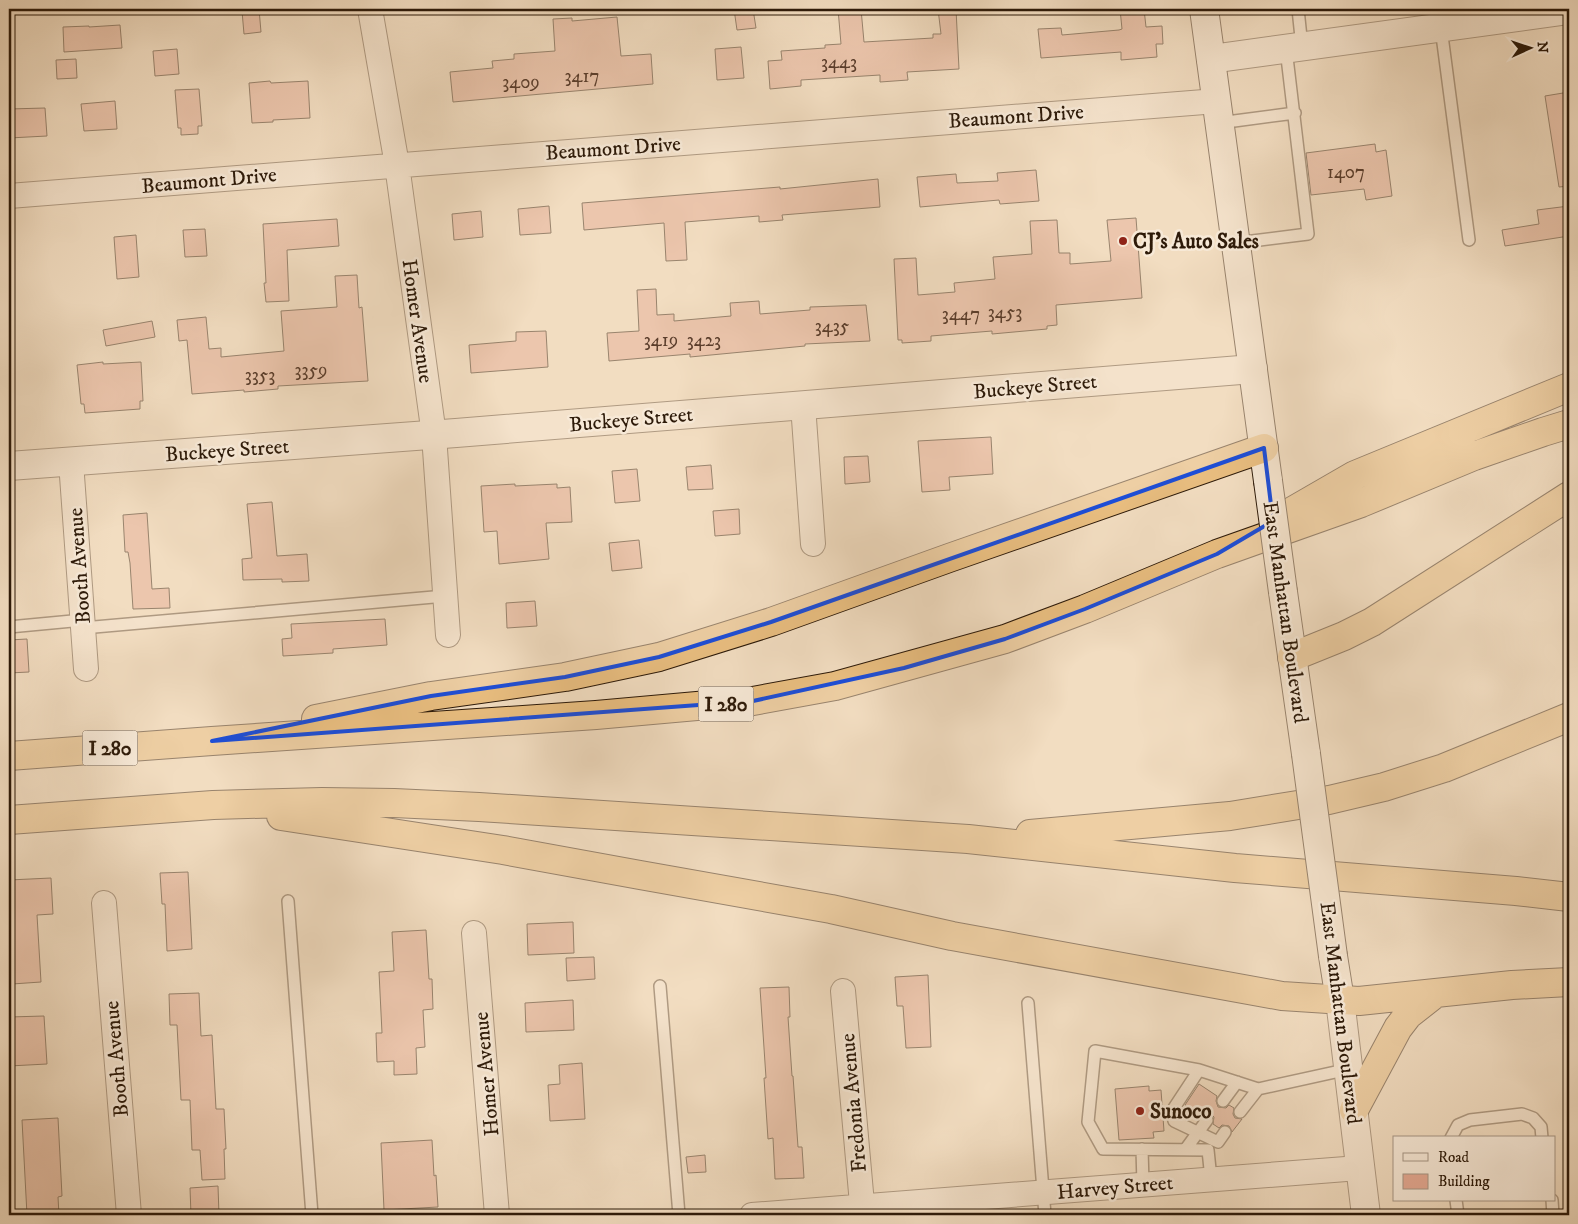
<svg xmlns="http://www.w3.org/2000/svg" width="1578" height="1224" font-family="'IM FELL DW Pica',serif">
  <rect width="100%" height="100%" fill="#f2ddc1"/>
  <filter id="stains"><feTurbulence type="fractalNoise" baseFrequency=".004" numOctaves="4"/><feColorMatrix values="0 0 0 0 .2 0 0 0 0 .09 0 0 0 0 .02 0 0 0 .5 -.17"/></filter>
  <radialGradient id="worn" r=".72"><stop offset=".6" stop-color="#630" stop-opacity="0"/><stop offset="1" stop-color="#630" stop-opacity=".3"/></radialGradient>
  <path fill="#e5aa94" stroke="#2d1a09" d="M 259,9 L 261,32 L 244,34 L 242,11 Z
    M 734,9 L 753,9 L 756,28 L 737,30 Z
    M 838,9 L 861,9 L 864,42 L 933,38 L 933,34 L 941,34 L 938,9 L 956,9 L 959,69 L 907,72 L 908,80 L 880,82 L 880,75 L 801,80 L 801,86 L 770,89 L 768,61 L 782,60 L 781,51 L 825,48 L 825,45 L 841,44 Z
    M 1120,9 L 1144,9 L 1146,27 L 1162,26 L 1163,44 L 1156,44 L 1157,57 L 1121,60 L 1121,52 L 1041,58 L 1038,29 L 1061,28 L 1062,35 L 1119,30 L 1122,29 Z
    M 617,17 L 621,56 L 651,54 L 653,84 L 453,102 L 450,72 L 493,68 L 492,61 L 514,59 L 514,54 L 555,51 L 553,19 L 572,18 L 572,21 Z
    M 120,25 L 122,48 L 64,52 L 63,27 L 89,26 L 89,27 Z
    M 741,47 L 744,78 L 717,80 L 715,49 Z
    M 177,49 L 179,74 L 155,76 L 153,51 Z
    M 76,59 L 77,78 L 57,79 L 56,60 Z
    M 270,81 L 271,83 L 308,81 L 310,118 L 273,120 L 273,122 L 252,123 L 249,83 Z
    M 199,89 L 202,126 L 198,126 L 198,134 L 181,135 L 181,128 L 178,128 L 175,90 Z
    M 1569,92 L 1569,186 L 1559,187 L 1545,96 Z
    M 115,101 L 117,129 L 84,131 L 81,104 Z
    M 45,108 L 47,136 L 9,138 L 9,109 Z
    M 1375,144 L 1376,152 L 1386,150 L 1392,196 L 1366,200 L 1364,189 L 1311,195 L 1306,153 Z
    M 1036,170 L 1039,201 L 1000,204 L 999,200 L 920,207 L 917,177 L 956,174 L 957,183 L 998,181 L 997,173 Z
    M 878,179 L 880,207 L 782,215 L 783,220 L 759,222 L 759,216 L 685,222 L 687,260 L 666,261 L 664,223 L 584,230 L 582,203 L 780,187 L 780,189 Z
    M 549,206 L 551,233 L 520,235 L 518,209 Z
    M 1569,206 L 1569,236 L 1505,246 L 1502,230 L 1539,224 L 1537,210 Z
    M 481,211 L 483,237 L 454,240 L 452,214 Z
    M 1136,218 L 1142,298 L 1056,305 L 1057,325 L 1047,326 L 1047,329 L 992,334 L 992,331 L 931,336 L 931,341 L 902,343 L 902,340 L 898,340 L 894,259 L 916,258 L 918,295 L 955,292 L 954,283 L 995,279 L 993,257 L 1032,254 L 1030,221 L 1057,220 L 1059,253 L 1070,253 L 1070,264 L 1111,261 L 1107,220 Z
    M 337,219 L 339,246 L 287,250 L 289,301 L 266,302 L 264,283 L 266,283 L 263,224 Z
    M 205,229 L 207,256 L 185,257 L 183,230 Z
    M 136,235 L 139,277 L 117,279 L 114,237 Z
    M 357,275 L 359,308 L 362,307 L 368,381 L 278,386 L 278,389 L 244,392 L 244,390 L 192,394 L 187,340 L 179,341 L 177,320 L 206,317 L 209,349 L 221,348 L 221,357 L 284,351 L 281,311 L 337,307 L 335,276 Z
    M 656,289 L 657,315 L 674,314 L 674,321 L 731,316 L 730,303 L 759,301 L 760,314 L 810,310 L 810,307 L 866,305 L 870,341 L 805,344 L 805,346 L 690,357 L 690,354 L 609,361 L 607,333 L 639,331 L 637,290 Z
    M 152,321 L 155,337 L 106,346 L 103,330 Z
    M 546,331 L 548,367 L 471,373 L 469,345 L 516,341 L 516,332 Z
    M 103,362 L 103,364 L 141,362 L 143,401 L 140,401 L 140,409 L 85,413 L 84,404 L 81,404 L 77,365 Z
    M 991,437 L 993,474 L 949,477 L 950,490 L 922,492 L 918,441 Z
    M 868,456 L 870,482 L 845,484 L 844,457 Z
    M 711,465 L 713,489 L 688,490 L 686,467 Z
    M 637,469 L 640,501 L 615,503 L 612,471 Z
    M 515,484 L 515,486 L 557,484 L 557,488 L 570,487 L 572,522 L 546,523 L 549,559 L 499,564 L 497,531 L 484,532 L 481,486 Z
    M 272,502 L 277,556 L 307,554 L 309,581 L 282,582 L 282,579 L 243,580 L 242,559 L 252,558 L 247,504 Z
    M 739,509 L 740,534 L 715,536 L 713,511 Z
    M 147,513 L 152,589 L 169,588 L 170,608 L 133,609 L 130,563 L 128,552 L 125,552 L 123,515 Z
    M 639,540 L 642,568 L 612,571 L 609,543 Z
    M 535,601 L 537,626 L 507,628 L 506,603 Z
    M 385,619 L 387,645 L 333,649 L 333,653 L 283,656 L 282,639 L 292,638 L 291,624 Z
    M 27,639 L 29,672 L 9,673 L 9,640 Z
    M 188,872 L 192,949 L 167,951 L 165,904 L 162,904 L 160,873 Z
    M 51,878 L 53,914 L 37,915 L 41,982 L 12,984 L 9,880 Z
    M 573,922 L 574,953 L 528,955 L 527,924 Z
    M 426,930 L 429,979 L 432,979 L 433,1009 L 423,1010 L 425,1047 L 416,1048 L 417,1074 L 394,1075 L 394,1061 L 377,1062 L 376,1033 L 382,1033 L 379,972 L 394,971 L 392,932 Z
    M 594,957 L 595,979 L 567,981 L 566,958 Z
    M 928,975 L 931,1047 L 906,1048 L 903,1006 L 897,1006 L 895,977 Z
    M 789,987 L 790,1017 L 788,1017 L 792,1076 L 793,1076 L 798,1147 L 802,1147 L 804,1178 L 775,1179 L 773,1138 L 768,1139 L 764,1078 L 766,1078 L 760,988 Z
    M 199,993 L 201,1036 L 212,1035 L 216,1109 L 224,1109 L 226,1149 L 224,1149 L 225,1179 L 202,1180 L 200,1150 L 192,1150 L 190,1100 L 181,1100 L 177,1025 L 170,1025 L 169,994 Z
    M 573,1000 L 574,1030 L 526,1032 L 525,1003 Z
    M 44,1016 L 47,1064 L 9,1066 L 9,1017 Z
    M 582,1063 L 585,1119 L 550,1121 L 548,1085 L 560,1084 L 559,1065 Z
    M 1199,1084 L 1217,1096 L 1216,1101 L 1218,1107 L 1226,1108 L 1229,1105 L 1234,1108 L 1233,1114 L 1235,1118 L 1242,1119 L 1232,1132 L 1229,1126 L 1222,1125 L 1219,1128 L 1213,1124 L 1214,1117 L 1211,1114 L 1204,1113 L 1201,1116 L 1185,1105 Z
    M 1149,1086 L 1149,1091 L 1161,1090 L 1164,1131 L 1153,1132 L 1154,1138 L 1119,1140 L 1115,1089 Z
    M 58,1118 L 62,1196 L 58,1197 L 59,1215 L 27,1215 L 22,1120 Z
    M 432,1140 L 434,1176 L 436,1175 L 438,1207 L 384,1210 L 381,1143 Z
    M 705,1155 L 706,1172 L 688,1173 L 686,1157 Z
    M 218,1186 L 219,1215 L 191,1215 L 190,1188 Z"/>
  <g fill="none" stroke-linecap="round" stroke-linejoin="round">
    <defs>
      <path id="service" d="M 1298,9 L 1302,47
        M 1441,28 L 1469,240
        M 1219,123 L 1295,113
        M 1236,243 L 1308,234 L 1286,49
        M 9,627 L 83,620
        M 83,628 L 445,596
        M 288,901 L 312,1215
        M 660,986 L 679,1215
        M 1028,1003 L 1045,1215
        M 1199,1070 L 1172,1111 L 1174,1121 L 1218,1142 L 1225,1132
        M 1223,1101 L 1237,1082
        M 1240,1112 L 1258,1089
        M 1451,1138 L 1458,1125 L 1470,1120 L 1522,1114 L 1533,1118 L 1541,1127 L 1542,1138
        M 1142,1149 L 1143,1184
        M 1185,1150 L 1207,1120
        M 1211,1179 L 1208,1150 L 1103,1149 L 1088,1122 L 1095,1051 L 1199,1070 L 1258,1089 L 1349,1069
        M 1456,1200 L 1458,1215
        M 1552,1200 L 1553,1215"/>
      <path id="minor" d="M 370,9 L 397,165 L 434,435 L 448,635
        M 9,196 L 1217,101
        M 803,405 L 813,544
        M 71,462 L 86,669
        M 104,903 L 129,1215
        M 474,933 L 497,1215
        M 843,991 L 863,1215
        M 752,1215 L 1359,1168"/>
      <path id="tertiary" d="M 1211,59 L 1569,10
        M 9,466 L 456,433 L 1253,369
        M 1340,1000 L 1366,1215"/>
      <path id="secondary" d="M 1204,9 L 1268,481
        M 1283,592 L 1306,754
        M 1333,956 L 1340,1000"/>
      <path id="motorway" d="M 1277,520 L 1355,475 L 1569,387
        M 1292,657 L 1344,636 L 1372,622 L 1569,496
        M 316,719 L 431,696 L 565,677 L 659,657 L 771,622 L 949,558 L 1264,448
        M 9,756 L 212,741 L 596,715 L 753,701 L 835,686 L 1005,639 L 1085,609 L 1217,554 L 1361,503 L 1474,456 L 1543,432 L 1569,424
        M 281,816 L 503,850 L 640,875 L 831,909 L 952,936 L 1282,996 L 1359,1001 L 1512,985 L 1569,982
        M 9,820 L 213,805 L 322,802 L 394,803 L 479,807 L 968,839 L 1235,868 L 1516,891 L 1569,897
        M 1030,834 L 1230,816 L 1329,800 L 1384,787 L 1444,768 L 1569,717
        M 1354,1110 L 1398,1028 L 1408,1015 L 1436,993"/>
    </defs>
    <use href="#service" stroke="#5e4b37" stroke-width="14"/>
    <use href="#minor" stroke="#5e4b37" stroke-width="26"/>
    <use href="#tertiary" stroke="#5e4b37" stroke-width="30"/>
    <use href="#secondary" stroke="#2d1a09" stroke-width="30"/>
    <use href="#motorway" stroke="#2d1a09" stroke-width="30"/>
    <use href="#service" stroke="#f7e9d7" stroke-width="11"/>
    <use href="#minor" stroke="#f7e9d7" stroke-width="24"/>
    <use href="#tertiary" stroke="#f7e9d7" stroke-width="28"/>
    <use href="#secondary" stroke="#f7e9d7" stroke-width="28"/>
    <use href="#motorway" stroke="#e9be80" stroke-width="28"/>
    <defs>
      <path id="secondary-bridge" d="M 1268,481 L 1283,592
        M 1306,754 L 1333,956"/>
    </defs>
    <use href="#secondary-bridge" stroke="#2d1a09" stroke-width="30" stroke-linecap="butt"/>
    <use href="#secondary-bridge" stroke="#f7e9d7" stroke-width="28"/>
  </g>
  <path d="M0 0H1578V1224H0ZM 1264,448 L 1273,521 L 1217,554 L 1085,609 L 1005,639 L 904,668 L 753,701 L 212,741 L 431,696 L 565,677 L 659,657 L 771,622 Z" fill="#f2ddc1" fill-opacity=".55" fill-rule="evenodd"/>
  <path fill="none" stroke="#1d4ed8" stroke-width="4" stroke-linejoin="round" d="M 1264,448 L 1273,521 L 1217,554 L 1085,609 L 1005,639 L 904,668 L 753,701 L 212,741 L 431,696 L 565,677 L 659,657 L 771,622 Z"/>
  <g fill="#8f2418" stroke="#f7e9d7" stroke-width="2">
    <circle cx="1123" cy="241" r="5"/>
    <circle cx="1140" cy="1111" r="5"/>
  </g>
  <g text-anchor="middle" stroke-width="5" stroke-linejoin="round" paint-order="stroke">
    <g font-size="19" fill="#5b3e2c">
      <text x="839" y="68">3443</text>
      <text x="582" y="82">3417</text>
      <text x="521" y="88">3409</text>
      <text x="1346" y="178">1407</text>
      <text x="1005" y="318">3453</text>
      <text x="961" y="320">3447</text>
      <text x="832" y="332">3435</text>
      <text x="661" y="346">3419</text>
      <text x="704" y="346">3423</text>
      <text x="311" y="376">3359</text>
      <text x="260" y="381">3353</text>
    </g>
    <g fill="#f7e9d7" stroke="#6a5847" stroke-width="1">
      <rect x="698.5" y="686.5" width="55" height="35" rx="4"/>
      <rect x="82.5" y="730.5" width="55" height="35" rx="4"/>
    </g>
    <g font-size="20" font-weight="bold" fill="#2d1a09">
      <text x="726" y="711">I 280</text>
      <text x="110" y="755">I 280</text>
    </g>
    <g font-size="21" fill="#2d1a09" stroke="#f7e9d7">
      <text transform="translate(1016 116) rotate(-4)" y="7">Beaumont Drive</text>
      <text transform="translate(613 148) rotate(-4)" y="7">Beaumont Drive</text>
      <text transform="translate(209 180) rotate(-5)" y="7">Beaumont Drive</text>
      <text transform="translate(418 321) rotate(82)" y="7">Homer Avenue</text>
      <text transform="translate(1035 386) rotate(-5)" y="7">Buckeye Street</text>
      <text transform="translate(631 419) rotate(-5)" y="7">Buckeye Street</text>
      <text transform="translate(227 450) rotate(-4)" y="7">Buckeye Street</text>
      <text transform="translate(79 566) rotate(-94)" y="7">Booth Avenue</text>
      <text transform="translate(1286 612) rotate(82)" y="7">East Manhattan Boulevard</text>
      <text transform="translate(1341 1013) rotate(83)" y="7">East Manhattan Boulevard</text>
      <text transform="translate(116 1059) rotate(-95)" y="7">Booth Avenue</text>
      <text transform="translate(486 1074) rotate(-95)" y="7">Homer Avenue</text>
      <text transform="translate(853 1103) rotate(-95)" y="7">Fredonia Avenue</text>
      <text transform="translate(1115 1187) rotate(-5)" y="7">Harvey Street</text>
    </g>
    <g font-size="21" font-weight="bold" fill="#2d1a09" stroke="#f7e9d7" text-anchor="start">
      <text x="1133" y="248">CJ's Auto Sales</text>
      <text x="1150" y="1118">Sunoco</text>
    </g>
  </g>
  <rect width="1578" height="1224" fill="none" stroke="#f2ddc1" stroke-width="30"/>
  <rect x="10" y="10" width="1558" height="1204" fill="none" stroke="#2d1a09" stroke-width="2.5"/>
  <rect x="15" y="15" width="1548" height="1194" fill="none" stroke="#2d1a09"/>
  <rect x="1393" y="1136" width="162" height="65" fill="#f7e9d7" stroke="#a69685"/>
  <rect x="1403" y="1153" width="25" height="8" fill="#f7e9d7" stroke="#a69685"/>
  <text x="1438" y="1162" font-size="15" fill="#2d1a09">Road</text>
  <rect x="1403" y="1174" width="25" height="15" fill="#e5aa94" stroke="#a69685"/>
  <text x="1438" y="1186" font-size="15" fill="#2d1a09">Building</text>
  <g transform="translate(1530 48) rotate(87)" stroke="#f7e9d7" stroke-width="4" paint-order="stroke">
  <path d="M0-4L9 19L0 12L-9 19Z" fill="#2d1a09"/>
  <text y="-8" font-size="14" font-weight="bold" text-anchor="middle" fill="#2d1a09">N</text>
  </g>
  <rect width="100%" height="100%" filter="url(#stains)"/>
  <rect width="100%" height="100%" fill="url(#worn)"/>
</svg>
